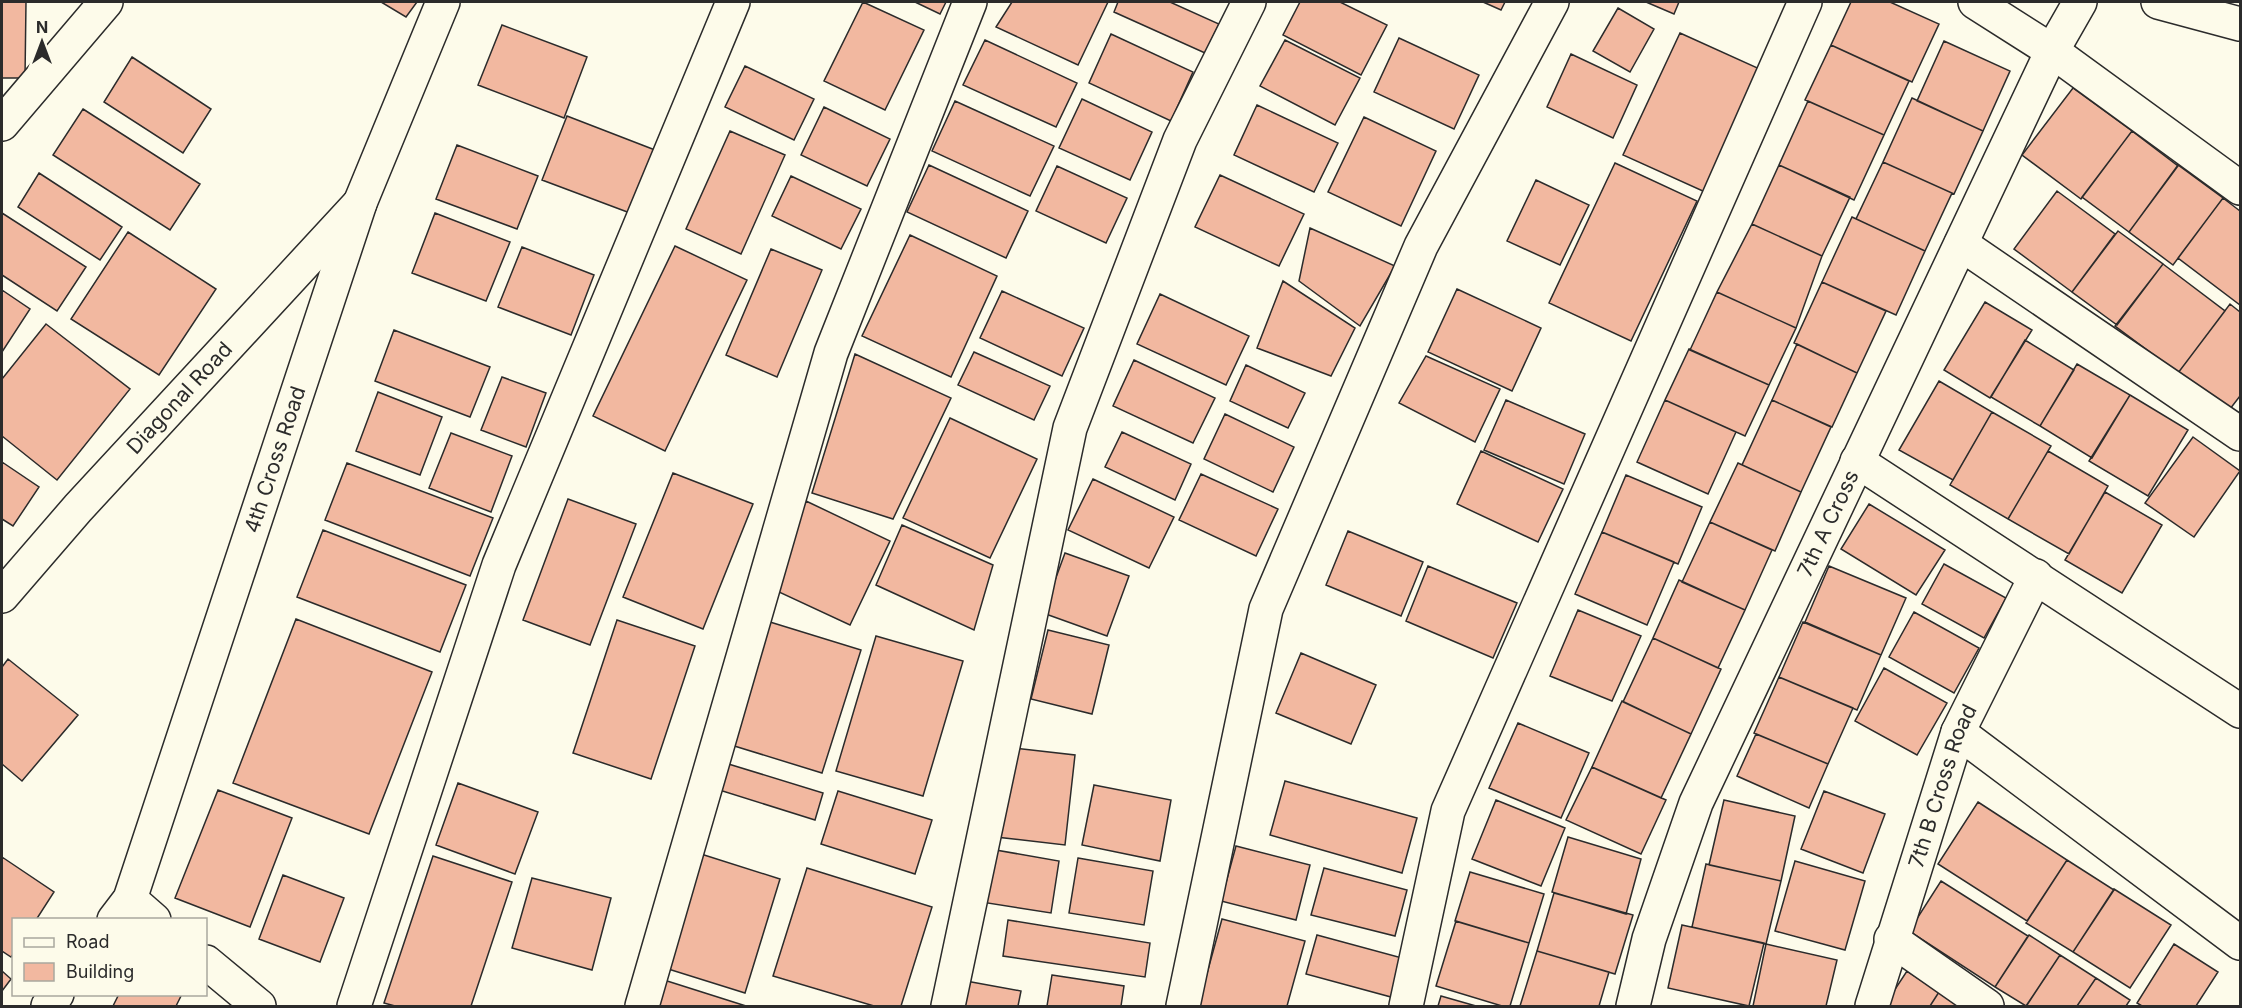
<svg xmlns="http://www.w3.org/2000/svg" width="2242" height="1008" font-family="Inter,sans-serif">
  <rect width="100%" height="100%" fill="#fdfbea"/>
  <path fill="#f2b8a0" stroke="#2b2b2b" stroke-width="1.5" d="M 2,2 L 26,2 L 25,78 L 2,78 Z
    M 381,2 L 417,2 L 406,17 Z
    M 863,2 L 924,30 L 885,110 L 824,81 Z
    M 915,2 L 946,2 L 940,14 Z
    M 1012,2 L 1108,2 L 1078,65 L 996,27 Z
    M 1118,2 L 1170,2 L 1219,24 L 1205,53 L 1114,12 Z
    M 1300,2 L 1340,2 L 1387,25 L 1361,75 L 1283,35 Z
    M 1483,2 L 1505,2 L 1501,10 Z
    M 1646,2 L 1679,2 L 1674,14 Z
    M 1851,2 L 1890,2 L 1939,24 L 1912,82 L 1831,45 Z
    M 1618,8 L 1654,29 L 1630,72 L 1593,51 Z
    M 502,25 L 587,57 L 564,118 L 478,85 Z
    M 1680,33 L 1762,70 L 1705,192 L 1623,155 Z
    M 1111,34 L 1193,72 L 1171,121 L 1089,83 Z
    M 1399,38 L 1479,75 L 1454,129 L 1374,92 Z
    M 985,40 L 1077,83 L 1056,127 L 963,85 Z
    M 1285,40 L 1360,78 L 1335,125 L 1260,86 Z
    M 1944,41 L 2010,71 L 1983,131 L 1917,101 Z
    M 1831,45 L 1909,81 L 1884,135 L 1805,100 Z
    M 1571,54 L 1637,85 L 1613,138 L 1547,107 Z
    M 132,57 L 211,109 L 183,153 L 104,102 Z
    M 745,66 L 814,99 L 794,140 L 725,107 Z
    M 2073,88 L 2132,131 L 2081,199 L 2022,155 Z
    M 1912,98 L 1983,131 L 1954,194 L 1883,162 Z
    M 1082,99 L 1152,132 L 1130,180 L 1059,148 Z
    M 955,101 L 1054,146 L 1030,196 L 932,151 Z
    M 1808,101 L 1884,135 L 1854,200 L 1779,165 Z
    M 1257,105 L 1338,143 L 1314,192 L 1234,155 Z
    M 824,107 L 890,139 L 867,186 L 801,155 Z
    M 83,109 L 200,184 L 170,230 L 53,155 Z
    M 567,116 L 655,150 L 630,213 L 542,180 Z
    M 1364,117 L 1436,151 L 1401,226 L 1328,192 Z
    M 730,131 L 785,155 L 741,254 L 686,229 Z
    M 2132,131 L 2178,166 L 2129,232 L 2082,197 Z
    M 457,145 L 538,176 L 517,229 L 436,199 Z
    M 1883,162 L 1952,193 L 1925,251 L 1856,219 Z
    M 1615,163 L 1697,201 L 1631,341 L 1549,303 Z
    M 929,165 L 1028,211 L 1006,258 L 907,212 Z
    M 1779,165 L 1850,197 L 1822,256 L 1752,224 Z
    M 2178,165 L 2223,198 L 2173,265 L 2129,232 Z
    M 1057,166 L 1127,198 L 1106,243 L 1036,211 Z
    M 39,173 L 122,227 L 100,260 L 18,207 Z
    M 1220,175 L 1304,214 L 1279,266 L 1195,227 Z
    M 791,176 L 861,209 L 841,249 L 772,216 Z
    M 1536,180 L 1589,205 L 1560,265 L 1507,241 Z
    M 2057,191 L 2115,234 L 2072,292 L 2014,249 Z
    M 2223,198 L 2240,211 L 2240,305 L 2178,258 Z
    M 2,213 L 86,267 L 57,311 L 2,275 Z
    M 435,213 L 510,242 L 486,301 L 412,273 Z
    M 1852,217 L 1925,251 L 1896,315 L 1822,282 Z
    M 1752,224 L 1822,256 L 1796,328 L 1717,292 Z
    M 1310,228 L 1395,266 L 1360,326 L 1299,281 Z
    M 2118,231 L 2163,264 L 2117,325 L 2072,292 Z
    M 128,232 L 216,289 L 159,375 L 71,319 Z
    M 910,235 L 997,276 L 951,377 L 862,336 Z
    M 675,246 L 747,280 L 665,451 L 593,416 Z
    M 522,247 L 594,275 L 571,335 L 498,307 Z
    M 771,249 L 822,270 L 777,377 L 726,355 Z
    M 2163,264 L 2225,311 L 2178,373 L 2115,326 Z
    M 1283,281 L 1355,328 L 1331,376 L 1257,348 Z
    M 1822,282 L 1886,311 L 1857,373 L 1794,343 Z
    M 1457,289 L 1541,328 L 1512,391 L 1428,352 Z
    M 2,290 L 30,309 L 2,352 Z
    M 1002,291 L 1084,328 L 1062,376 L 980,338 Z
    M 1717,292 L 1796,328 L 1769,385 L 1690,350 Z
    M 1160,294 L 1249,336 L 1226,385 L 1137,344 Z
    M 1985,302 L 2032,330 L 1990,398 L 1944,370 Z
    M 2230,304 L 2240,312 L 2240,396 L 2230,409 L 2178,373 Z
    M 46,324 L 130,389 L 57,480 L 2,436 L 2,379 Z
    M 394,330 L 490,367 L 470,417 L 375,381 Z
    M 2025,340 L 2074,370 L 2040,426 L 1991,397 Z
    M 1797,344 L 1857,373 L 1832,427 L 1772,400 Z
    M 1689,349 L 1769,385 L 1745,436 L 1665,400 Z
    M 974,352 L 1050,386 L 1034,420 L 958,385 Z
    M 855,354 L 951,398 L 893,519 L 812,493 Z
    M 1426,356 L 1500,389 L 1475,442 L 1399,403 Z
    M 1134,360 L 1215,398 L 1193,443 L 1113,406 Z
    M 2077,364 L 2130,395 L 2092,458 L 2040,426 Z
    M 1246,365 L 1305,393 L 1288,428 L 1230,401 Z
    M 502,377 L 546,393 L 526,447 L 481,430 Z
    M 1939,381 L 1992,412 L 1953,480 L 1899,450 Z
    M 378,392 L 442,417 L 420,475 L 356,451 Z
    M 2130,395 L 2188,430 L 2148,496 L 2089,461 Z
    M 1506,400 L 1585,434 L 1564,484 L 1484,450 Z
    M 1665,400 L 1736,432 L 1708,494 L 1637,462 Z
    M 1772,400 L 1831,427 L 1801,492 L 1742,465 Z
    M 1992,412 L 2051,446 L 2008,519 L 1950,485 Z
    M 1225,414 L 1294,447 L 1273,492 L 1204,459 Z
    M 950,418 L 1037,459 L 990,558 L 903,518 Z
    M 1122,432 L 1191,464 L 1175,500 L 1105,467 Z
    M 451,433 L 512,456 L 491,512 L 429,488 Z
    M 2193,437 L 2240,471 L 2194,537 L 2145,503 Z
    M 1481,451 L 1563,489 L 1538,542 L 1457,504 Z
    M 2048,451 L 2108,486 L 2069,554 L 2008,519 Z
    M 2,462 L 39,487 L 13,526 L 2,519 Z
    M 347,463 L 493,518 L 470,576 L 325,520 Z
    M 1738,463 L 1801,492 L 1775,551 L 1710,522 Z
    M 673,473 L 753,504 L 703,629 L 623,597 Z
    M 1201,474 L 1278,509 L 1256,556 L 1179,520 Z
    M 1626,475 L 1702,507 L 1678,564 L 1602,532 Z
    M 1093,479 L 1174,517 L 1149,568 L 1068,530 Z
    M 2105,492 L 2162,525 L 2122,593 L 2065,560 Z
    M 568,499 L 636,524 L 590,645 L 523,620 Z
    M 806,501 L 890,541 L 850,625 L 766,586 Z
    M 1869,504 L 1945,550 L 1916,595 L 1841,549 Z
    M 1710,522 L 1772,550 L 1745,610 L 1682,582 Z
    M 902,525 L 993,565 L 974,630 L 876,585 Z
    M 323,530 L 466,585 L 440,652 L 297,597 Z
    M 1348,531 L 1423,562 L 1401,616 L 1326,585 Z
    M 1602,532 L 1674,562 L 1647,625 L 1575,594 Z
    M 1065,553 L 1129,576 L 1107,636 L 1043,613 Z
    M 1944,564 L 2006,598 L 1984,638 L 1922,604 Z
    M 1428,566 L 1517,603 L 1493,658 L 1406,621 Z
    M 1829,566 L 1906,598 L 1881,655 L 1805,622 Z
    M 1679,580 L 1745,610 L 1718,668 L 1653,638 Z
    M 1578,610 L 1641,636 L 1612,701 L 1550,676 Z
    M 1914,612 L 1979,648 L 1954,693 L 1889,657 Z
    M 296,619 L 432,672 L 369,834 L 233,783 Z
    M 617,620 L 695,646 L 651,779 L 573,753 Z
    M 770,622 L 861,650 L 822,773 L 731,745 Z
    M 1803,622 L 1881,655 L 1857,710 L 1779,677 Z
    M 1048,630 L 1109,645 L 1092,714 L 1031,699 Z
    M 876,636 L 963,661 L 923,796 L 836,771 Z
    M 1653,638 L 1721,669 L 1691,734 L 1623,702 Z
    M 1301,653 L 1376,685 L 1351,744 L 1276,713 Z
    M 8,659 L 78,715 L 22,781 L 2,764 L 2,667 Z
    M 1884,668 L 1947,703 L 1917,755 L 1855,721 Z
    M 1779,677 L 1853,708 L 1828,764 L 1754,733 Z
    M 1622,701 L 1691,734 L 1661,798 L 1592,767 Z
    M 1518,723 L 1589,753 L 1561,818 L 1489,788 Z
    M 1756,734 L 1828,764 L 1809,808 L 1737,776 Z
    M 1006,747 L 1075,755 L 1065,845 L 996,837 Z
    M 722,762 L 823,793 L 815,820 L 713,788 Z
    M 1592,767 L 1666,800 L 1641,854 L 1566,820 Z
    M 1285,781 L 1417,818 L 1402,873 L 1270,835 Z
    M 458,783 L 538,812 L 515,874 L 436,845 Z
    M 1094,785 L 1171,800 L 1160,861 L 1082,845 Z
    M 218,790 L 292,818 L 250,927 L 175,898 Z
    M 838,791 L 932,820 L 915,874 L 821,844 Z
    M 1824,791 L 1885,814 L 1863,873 L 1801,849 Z
    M 1496,800 L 1565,828 L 1541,886 L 1472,859 Z
    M 1724,800 L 1795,816 L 1781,881 L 1709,865 Z
    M 1978,802 L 2067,860 L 2027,921 L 1938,864 Z
    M 1568,837 L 1641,859 L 1626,914 L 1552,892 Z
    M 1236,846 L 1310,865 L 1296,920 L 1221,901 Z
    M 990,849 L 1059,861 L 1051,913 L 981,902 Z
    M 701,854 L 780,879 L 745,993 L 665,968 Z
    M 433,856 L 512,882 L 471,1006 L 395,1006 L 384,1003 Z
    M 2,857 L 54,892 L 36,920 L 14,920 L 14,953 L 11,957 L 2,951 Z
    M 1078,858 L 1153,871 L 1144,925 L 1069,913 Z
    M 2067,860 L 2114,890 L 2073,952 L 2026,923 Z
    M 1795,861 L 1865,881 L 1845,950 L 1775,931 Z
    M 1706,864 L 1781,881 L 1766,944 L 1692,927 Z
    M 807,868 L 932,907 L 901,1006 L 874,1006 L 773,976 Z
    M 1324,868 L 1407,890 L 1395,936 L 1311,915 Z
    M 1470,872 L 1544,894 L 1529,943 L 1455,921 Z
    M 283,875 L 344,898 L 320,962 L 259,939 Z
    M 532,878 L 611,898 L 592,970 L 512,948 Z
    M 1941,881 L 2028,936 L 1995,987 L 1909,931 Z
    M 2114,889 L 2171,925 L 2130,988 L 2073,952 Z
    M 1554,893 L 1633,915 L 1615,974 L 1537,951 Z
    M 1222,919 L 1305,941 L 1287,1006 L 1198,1006 Z
    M 1008,920 L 1150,943 L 1145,977 L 1003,956 Z
    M 1456,921 L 1529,943 L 1510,1006 L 1502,1006 L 1436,986 Z
    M 1682,925 L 1764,943 L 1749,1006 L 1668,988 Z
    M 1317,935 L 1402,958 L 1391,997 L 1306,974 Z
    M 2029,935 L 2060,955 L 2026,1006 L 1995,987 Z
    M 1766,944 L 1837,960 L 1826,1006 L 1753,1006 Z
    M 2174,944 L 2218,972 L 2196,1006 L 2142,1006 L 2137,1003 Z
    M 1537,951 L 1609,972 L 1599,1006 L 1520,1006 Z
    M 2060,955 L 2096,978 L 2077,1006 L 2029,1006 L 2027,1005 Z
    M 2,971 L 11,979 L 2,991 Z
    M 1907,971 L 1939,992 L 1930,1006 L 1884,1006 Z
    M 1052,975 L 1124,986 L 1121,1006 L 1047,1006 Z
    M 2096,978 L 2130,1000 L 2126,1006 L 2077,1006 Z
    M 664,980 L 746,1006 L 656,1006 Z
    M 966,981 L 1021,991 L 1018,1006 L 962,1006 Z
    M 1939,992 L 1964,1006 L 1930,1006 Z
    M 119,994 L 182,994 L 176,1006 L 113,1006 Z
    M 1441,996 L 1476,1006 L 1438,1006 Z"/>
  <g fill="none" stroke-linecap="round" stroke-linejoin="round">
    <defs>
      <g id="minor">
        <path d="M 1975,2 L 2052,51 L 2240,188"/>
        <path d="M 2158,2 L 2240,24"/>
        <path d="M 2,124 L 106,2"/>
        <path d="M 1961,244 L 2240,434"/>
        <path d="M 1857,461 L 2240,711"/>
        <path id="s1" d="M 2,596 L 78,508 L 360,203"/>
        <path d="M 1958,732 L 2240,943"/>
        <path d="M 130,899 L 154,920"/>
        <path d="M 1891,939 L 1987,1006"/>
        <path d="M 206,962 L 259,1006"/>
        <path d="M 354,1006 L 499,565 L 733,2"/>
        <path d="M 642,1006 L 831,353 L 970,2"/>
        <path d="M 948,1006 L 1070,428 L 1180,140 L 1249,2"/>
        <path d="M 1183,1006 L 1266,609 L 1421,246 L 1552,2"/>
        <path d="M 1406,1006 L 1448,811 L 1805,2"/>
        <path id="s2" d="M 1633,1006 L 1649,939 L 1696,803 L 2052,51 L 2080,2"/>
        <path id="s3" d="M 1872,1006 L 1958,732 L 2036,576"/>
      </g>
      <g id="secondary">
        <path id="s4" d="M 114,920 L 130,899 L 360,203 L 443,2"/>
        <path d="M 48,1006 L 57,994"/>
      </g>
    </defs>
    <use href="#minor" stroke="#2b2b2b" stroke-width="36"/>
    <use href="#secondary" stroke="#2b2b2b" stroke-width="36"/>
    <use href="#minor" stroke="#fdfbea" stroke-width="33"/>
    <use href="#secondary" stroke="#fdfbea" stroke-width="33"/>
  </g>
  <g text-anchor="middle" stroke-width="4.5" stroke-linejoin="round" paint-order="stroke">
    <g font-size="21" fill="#2b2b2b" stroke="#fdfbea">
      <text dy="7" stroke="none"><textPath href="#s1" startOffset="266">Diagonal Road</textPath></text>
      <text dy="7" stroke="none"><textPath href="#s4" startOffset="489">4th Cross Road</textPath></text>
      <text dy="7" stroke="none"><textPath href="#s2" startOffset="522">7th A Cross</textPath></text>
      <text dy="7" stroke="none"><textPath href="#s3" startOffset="231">7th B Cross Road</textPath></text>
    </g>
  </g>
  <rect width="2242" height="1008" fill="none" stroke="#2b2b2b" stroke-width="6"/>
  <rect x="12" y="918" width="195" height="78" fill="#fdfbea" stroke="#a9a89e" stroke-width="1.5"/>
  <rect x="24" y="938" width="30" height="9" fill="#fdfbea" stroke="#a9a89e" stroke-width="1.5"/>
  <text x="66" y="948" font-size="18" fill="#2b2b2b">Road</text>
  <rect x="24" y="963" width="30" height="18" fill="#f2b8a0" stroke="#a9a89e" stroke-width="1.5"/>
  <text x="66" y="978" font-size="18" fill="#2b2b2b">Building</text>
  <g transform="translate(42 42)" stroke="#fdfbea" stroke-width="4.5" paint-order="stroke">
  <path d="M0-4.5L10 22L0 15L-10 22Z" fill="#2b2b2b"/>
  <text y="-9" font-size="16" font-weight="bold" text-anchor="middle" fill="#2b2b2b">N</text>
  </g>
</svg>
